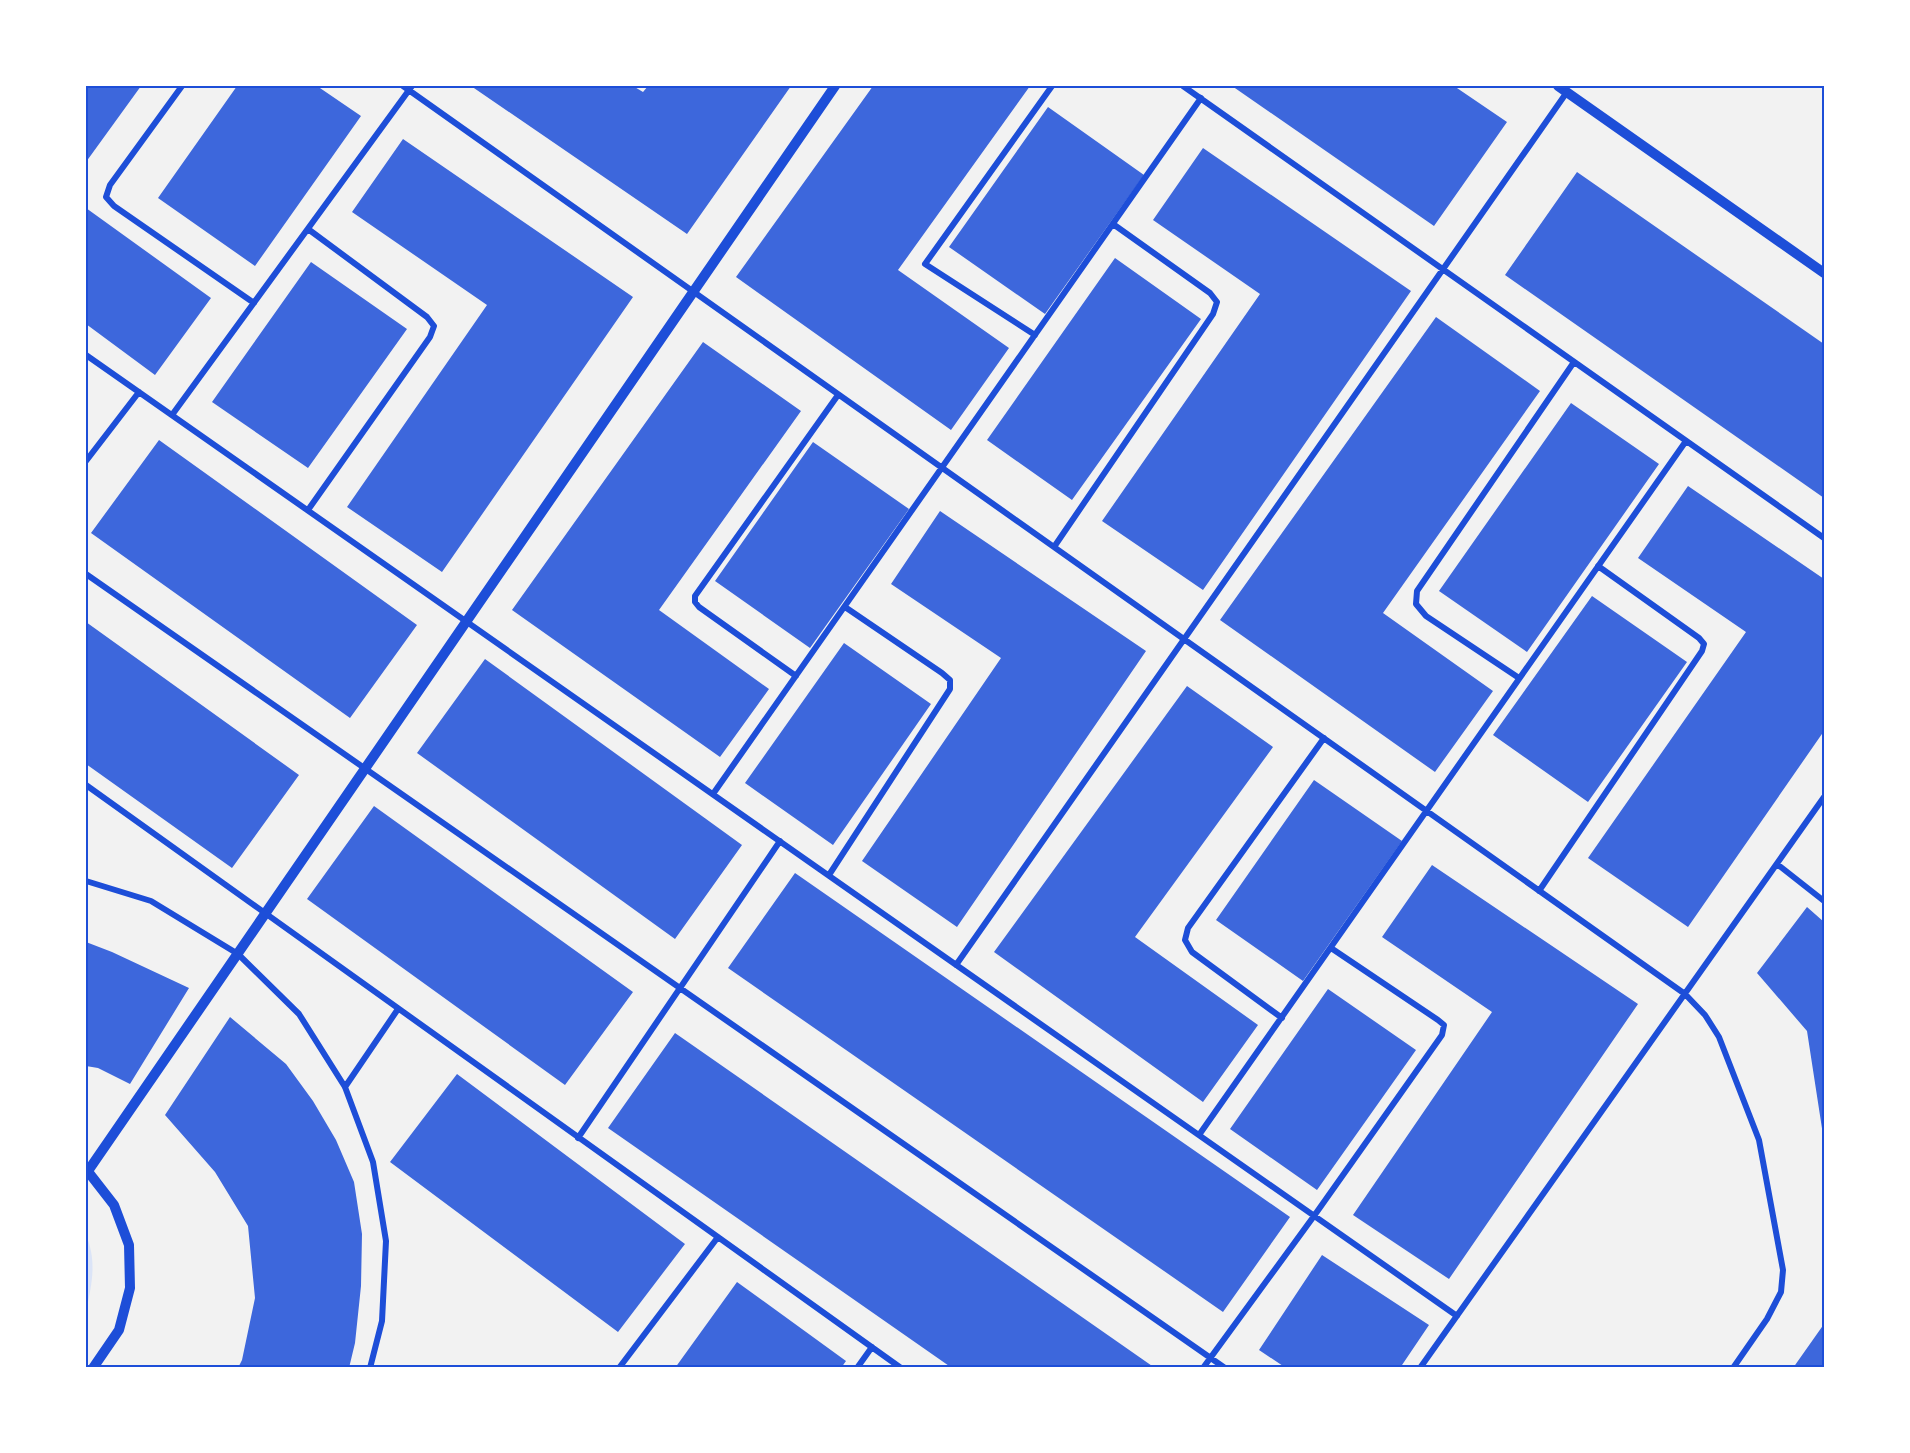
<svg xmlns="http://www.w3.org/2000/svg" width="1910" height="1453" font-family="'PT Sans',sans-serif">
  <rect width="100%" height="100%" fill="#f2f2f2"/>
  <path fill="#dbe4f7" d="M 86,1235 C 97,1261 92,1284 86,1311 Z"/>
  <path fill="#3d67dc" d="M 86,86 L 141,86 L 86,162 Z
    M 237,86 L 317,86 L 361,116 L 255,266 L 158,198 Z
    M 471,86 L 633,86 L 643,92 L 648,86 L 791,86 L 687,234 Z
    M 873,86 L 1030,86 L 898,270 L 1009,348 L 951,430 L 736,277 Z
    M 1232,86 L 1454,86 L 1507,122 L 1434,226 Z
    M 1048,107 L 1144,175 L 1045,314 L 949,247 Z
    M 403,139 L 633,297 L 442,572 L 347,507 L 487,305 L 352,212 Z
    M 1203,148 L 1411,291 L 1203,590 L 1102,521 L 1260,294 L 1153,220 Z
    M 1577,172 L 1824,344 L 1824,498 L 1505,275 Z
    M 86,208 L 211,298 L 155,375 L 86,324 Z
    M 1115,258 L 1201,319 L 1072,500 L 987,440 Z
    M 311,262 L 407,329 L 308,468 L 212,402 Z
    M 1436,317 L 1540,391 L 1383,613 L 1493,691 L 1435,772 L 1220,620 Z
    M 703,342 L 801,411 L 659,610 L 769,689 L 720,757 L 512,610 Z
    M 1571,403 L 1659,464 L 1527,652 L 1439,591 Z
    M 159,440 L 417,625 L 350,718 L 91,533 Z
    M 813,442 L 909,509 L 810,648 L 715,581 Z
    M 1688,486 L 1824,579 L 1824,731 L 1688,927 L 1588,858 L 1746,632 L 1638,558 Z
    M 940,511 L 1146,651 L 957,927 L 862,861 L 1001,658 L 891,584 Z
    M 1592,596 L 1687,662 L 1588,802 L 1493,735 Z
    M 86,622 L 299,775 L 232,868 L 86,764 Z
    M 844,643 L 931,704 L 833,845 L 745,783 Z
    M 485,659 L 742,845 L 675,939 L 417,753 Z
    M 1187,686 L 1273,747 L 1135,937 L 1258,1025 L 1203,1102 L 994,952 Z
    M 1314,780 L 1402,841 L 1303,981 L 1216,920 Z
    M 374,806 L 633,992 L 565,1085 L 307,899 Z
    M 1432,865 L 1638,1004 L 1449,1279 L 1353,1215 L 1492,1012 L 1382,937 Z
    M 795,873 L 1290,1217 L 1223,1312 L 728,968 Z
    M 1807,907 L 1824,922 L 1823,1135 L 1807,1031 L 1757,973 Z
    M 86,942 L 112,952 L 189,988 L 130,1084 L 98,1068 L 86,1066 Z
    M 1328,989 L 1416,1050 L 1317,1190 L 1230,1129 Z
    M 230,1017 L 286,1064 L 313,1101 L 336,1140 L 354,1182 L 362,1234 L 361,1286 L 355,1343 L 349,1368 L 238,1368 L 242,1360 L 255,1298 L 248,1226 L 215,1172 L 165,1115 Z
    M 675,1033 L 1155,1368 L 952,1368 L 608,1128 Z
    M 457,1074 L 685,1244 L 618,1332 L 390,1162 Z
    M 1322,1255 L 1429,1325 L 1400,1368 L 1286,1368 L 1259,1350 Z
    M 737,1282 L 846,1361 L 841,1368 L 675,1368 Z
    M 1824,1324 L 1824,1368 L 1793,1368 Z"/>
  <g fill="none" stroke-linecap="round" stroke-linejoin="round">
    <path stroke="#1d4ed8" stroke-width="6" d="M 182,86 L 110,185 L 106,197 L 114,206 L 254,303
      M 403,86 L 1685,994 L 1705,1015 L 1719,1037 L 1759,1140 L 1783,1270 L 1781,1292 L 1767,1319 L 1733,1368
      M 1183,86 L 1824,538
      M 308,229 L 427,317 L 434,326 L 430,337 L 308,510
      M 1035,335 L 925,264 L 1052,86
      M 86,355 L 1457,1316
      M 172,415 L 412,86
      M 86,461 L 139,392
      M 1054,547 L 1213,314 L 1217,302 L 1210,293 L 1113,224
      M 86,574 L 1225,1368
      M 796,676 L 699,607 L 695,602 L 695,596 L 838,395
      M 1519,678 L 1426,616 L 1416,604 L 1417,591 L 1574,362
      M 86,785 L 901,1368
      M 713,794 L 1201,98
      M 1777,864 L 1824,901
      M 829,875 L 950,689 L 950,680 L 942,673 L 845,607
      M 86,881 L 151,901 L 238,954 L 299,1014 L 345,1087 L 373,1162 L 386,1241 L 382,1321 L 370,1368
      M 1539,891 L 1702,651 L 1704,644 L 1699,638 L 1598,566
      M 956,965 L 1567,92
      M 1282,1018 L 1192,952 L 1185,940 L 1188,928 L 1324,738
      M 345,1087 L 398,1009
      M 1199,1135 L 1686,441
      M 578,1138 L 780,841
      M 619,1368 L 718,1237
      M 857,1368 L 872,1347
      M 1203,1368 L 1314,1216 L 1442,1035 L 1444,1025 L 1438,1020 L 1331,948
      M 1420,1368 L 1824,797"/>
    <path stroke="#1d4ed8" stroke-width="10" d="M 1558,86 L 1824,273
      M 86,1169 L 114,1205 L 129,1245 L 130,1288 L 119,1330 L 93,1368
      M 88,1171 L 835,86"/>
  </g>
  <rect width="1910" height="1453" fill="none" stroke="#ffffff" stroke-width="174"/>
  <rect x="87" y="87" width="1736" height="1279" fill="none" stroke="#1d4ed8" stroke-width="2"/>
</svg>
